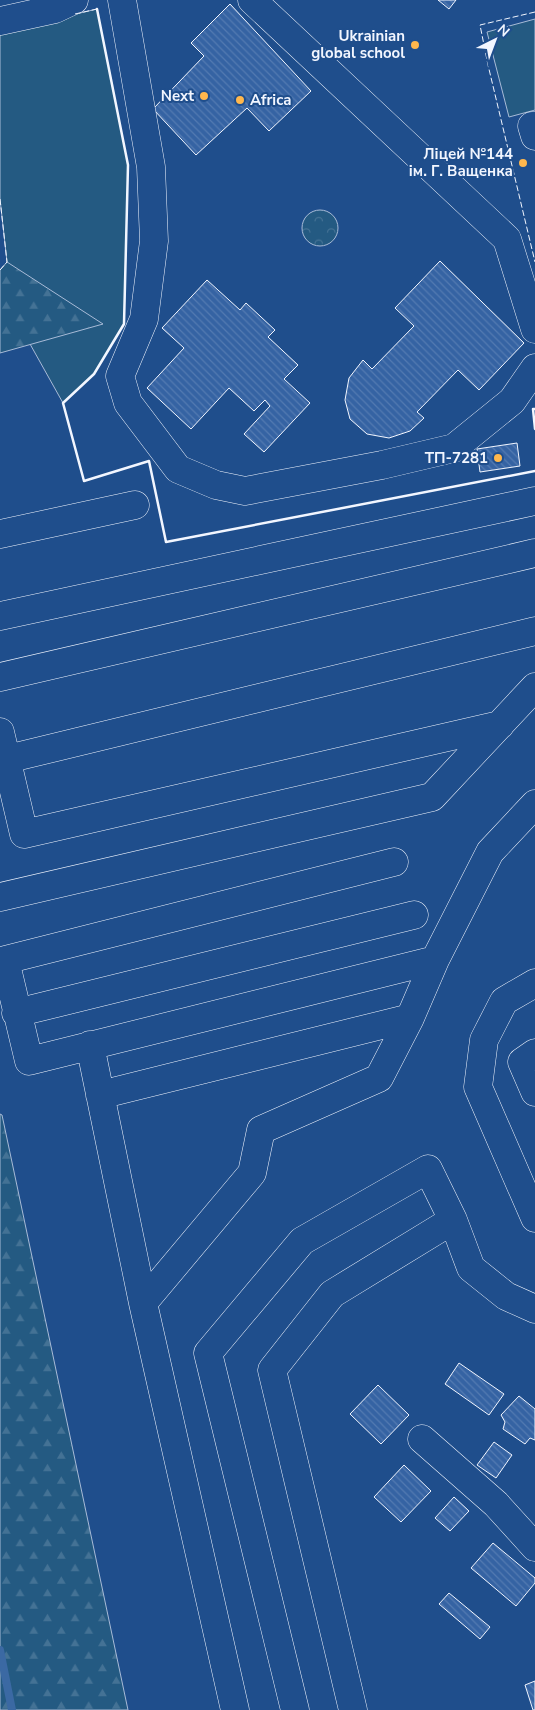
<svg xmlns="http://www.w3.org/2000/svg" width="535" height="1710" font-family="'Nunito Sans',sans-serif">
  <defs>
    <pattern id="forest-firs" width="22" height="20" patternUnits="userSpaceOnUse" patternTransform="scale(1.25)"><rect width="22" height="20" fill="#245a82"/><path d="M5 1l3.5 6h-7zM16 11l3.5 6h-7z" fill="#447295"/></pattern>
    <pattern id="park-crowns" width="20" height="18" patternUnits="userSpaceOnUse" patternTransform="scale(1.25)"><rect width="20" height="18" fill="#245a82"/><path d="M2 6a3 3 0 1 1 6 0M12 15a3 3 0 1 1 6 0" fill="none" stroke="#447295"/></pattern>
    <pattern id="building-back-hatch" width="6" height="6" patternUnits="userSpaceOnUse" patternTransform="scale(1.25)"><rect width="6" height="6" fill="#3563a3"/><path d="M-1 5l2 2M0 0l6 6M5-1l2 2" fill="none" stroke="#537ab1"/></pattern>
  </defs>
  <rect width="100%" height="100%" fill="#1f4e8c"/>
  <path fill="#245a82" stroke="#a8bbd7" d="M 97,9 L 128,165 L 124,324 L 94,374 L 63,403 L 30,344 L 7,262 L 0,199 L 0,32 Z
    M 535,19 L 535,110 L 509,117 L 487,32 Z"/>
  <path fill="url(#forest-firs)" stroke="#a8bbd7" d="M 7,262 L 103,324 L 0,353 L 0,270 Z
    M 0,1114 L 2,1115 L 128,1710 L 0,1710 Z"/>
  <path fill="url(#park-crowns)" stroke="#a8bbd7" d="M302 228a18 18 0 1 1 36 0a18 18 0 1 1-36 0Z"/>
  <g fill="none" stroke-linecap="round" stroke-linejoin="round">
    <path stroke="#3b69a3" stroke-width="8" d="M 0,1650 L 12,1710"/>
  </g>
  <path fill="url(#building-back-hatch)" stroke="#f2f6ff" d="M 438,0 L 456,0 L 449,9 Z
    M 230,4 L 311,91 L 269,131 L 247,108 L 196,155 L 153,109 L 204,56 L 191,43 Z
    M 440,261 L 524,343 L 479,390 L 458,370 L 417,412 L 424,418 L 410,431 L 389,438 L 367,434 L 350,419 L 345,400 L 349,378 L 363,360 L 372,369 L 414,326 L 395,308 Z
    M 207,280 L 240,310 L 246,303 L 275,330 L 268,337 L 298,365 L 284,379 L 310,403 L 264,452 L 244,434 L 270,406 L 265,400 L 254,411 L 229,388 L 191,429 L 147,388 L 184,348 L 162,328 Z
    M 517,443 L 520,466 L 480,472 L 477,449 Z
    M 459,1363 L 504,1394 L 489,1415 L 445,1384 Z
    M 378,1385 L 409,1415 L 381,1444 L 350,1414 Z
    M 519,1396 L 535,1409 L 535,1440 L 530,1438 L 525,1444 L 503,1429 L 505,1422 L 501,1415 Z
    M 494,1442 L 512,1455 L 496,1478 L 477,1465 Z
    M 404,1465 L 431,1491 L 401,1522 L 374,1497 Z
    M 454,1497 L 469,1511 L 450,1531 L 435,1518 Z
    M 493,1543 L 535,1578 L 535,1583 L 516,1606 L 471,1568 Z
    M 449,1593 L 490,1627 L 480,1639 L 439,1604 Z
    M 535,1681 L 535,1710 L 533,1710 L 525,1685 Z"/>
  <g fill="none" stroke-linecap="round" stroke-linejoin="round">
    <defs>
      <path id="minor" d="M 122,0 L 151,167 L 154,241 L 144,319 L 120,376 L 128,403 L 178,469 L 216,485 L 245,491 L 382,465 L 454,448 L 512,401 L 535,368
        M 252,0 L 507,239 L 535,329
        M 0,21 L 55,9 L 74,0
        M 535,126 L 532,126 L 535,136
        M 0,534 L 135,505
        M 0,616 L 535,501
        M 0,677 L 535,553
        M 0,732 L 24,834 L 500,725
        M 7,759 L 535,631
        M 394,862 L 5,960 L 29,1061 L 435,960
        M 0,897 L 432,797 L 535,687
        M 535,983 L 504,1001 L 484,1040 L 478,1087 L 535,1218
        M 16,1013 L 414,915
        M 90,1045 L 143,1303 L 235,1710
        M 535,1053 L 522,1062 L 535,1092
        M 100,1095 L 410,1018
        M 453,1220 L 471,1268 L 506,1296 L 535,1309
        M 143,1303 L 252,1173 L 261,1130 L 379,1078 L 410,1018 L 435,960 L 490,852 L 535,804
        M 422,1439 L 496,1504 L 535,1547
        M 295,1710 L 208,1353 L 302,1241 L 428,1169 L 453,1220 L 332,1294 L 272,1370 L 353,1710"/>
    </defs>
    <use href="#minor" stroke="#f2f6ff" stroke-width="29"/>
    <use href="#minor" stroke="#1f4e8c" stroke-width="28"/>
    <path stroke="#f2f6ff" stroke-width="1" stroke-dasharray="6 2.5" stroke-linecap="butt" d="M 535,12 L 480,25 L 488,65 L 535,262
      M 75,14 L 97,9
      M 0,199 L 7,262 L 0,270"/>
    <path stroke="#f2f6ff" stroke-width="2.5" d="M 97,9 L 128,165 L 124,324 L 94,374 L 63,403 L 84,481 L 149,461 L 166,542 L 535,471
      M 535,409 L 533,409 L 535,429"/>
  </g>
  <g fill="#ffb74d" stroke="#1f4e8c" stroke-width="2">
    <circle cx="415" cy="45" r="5"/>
    <circle cx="204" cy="96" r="5"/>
    <circle cx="240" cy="100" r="5"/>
    <circle cx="523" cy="163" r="5"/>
    <circle cx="498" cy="458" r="5"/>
  </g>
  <g text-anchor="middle" stroke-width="4" stroke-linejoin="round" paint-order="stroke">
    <g font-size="15" font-weight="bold" fill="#f2f6ff" stroke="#1f4e8c" text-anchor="end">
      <text x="405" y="41">Ukrainian<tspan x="405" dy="17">global school</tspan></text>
      <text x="194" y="101">Next</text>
      <text x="250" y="105" text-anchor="start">Africa</text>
      <text x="513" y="159">Ліцей №144<tspan x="513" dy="17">ім. Г. Ващенка</tspan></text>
      <text x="488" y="463">ТП-7281</text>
    </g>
  </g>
  <g transform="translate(495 40) rotate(42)" stroke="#1f4e8c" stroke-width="4" paint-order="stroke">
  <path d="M0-4L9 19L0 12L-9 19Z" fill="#f2f6ff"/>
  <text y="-8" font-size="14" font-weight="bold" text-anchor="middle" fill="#f2f6ff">N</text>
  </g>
</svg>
